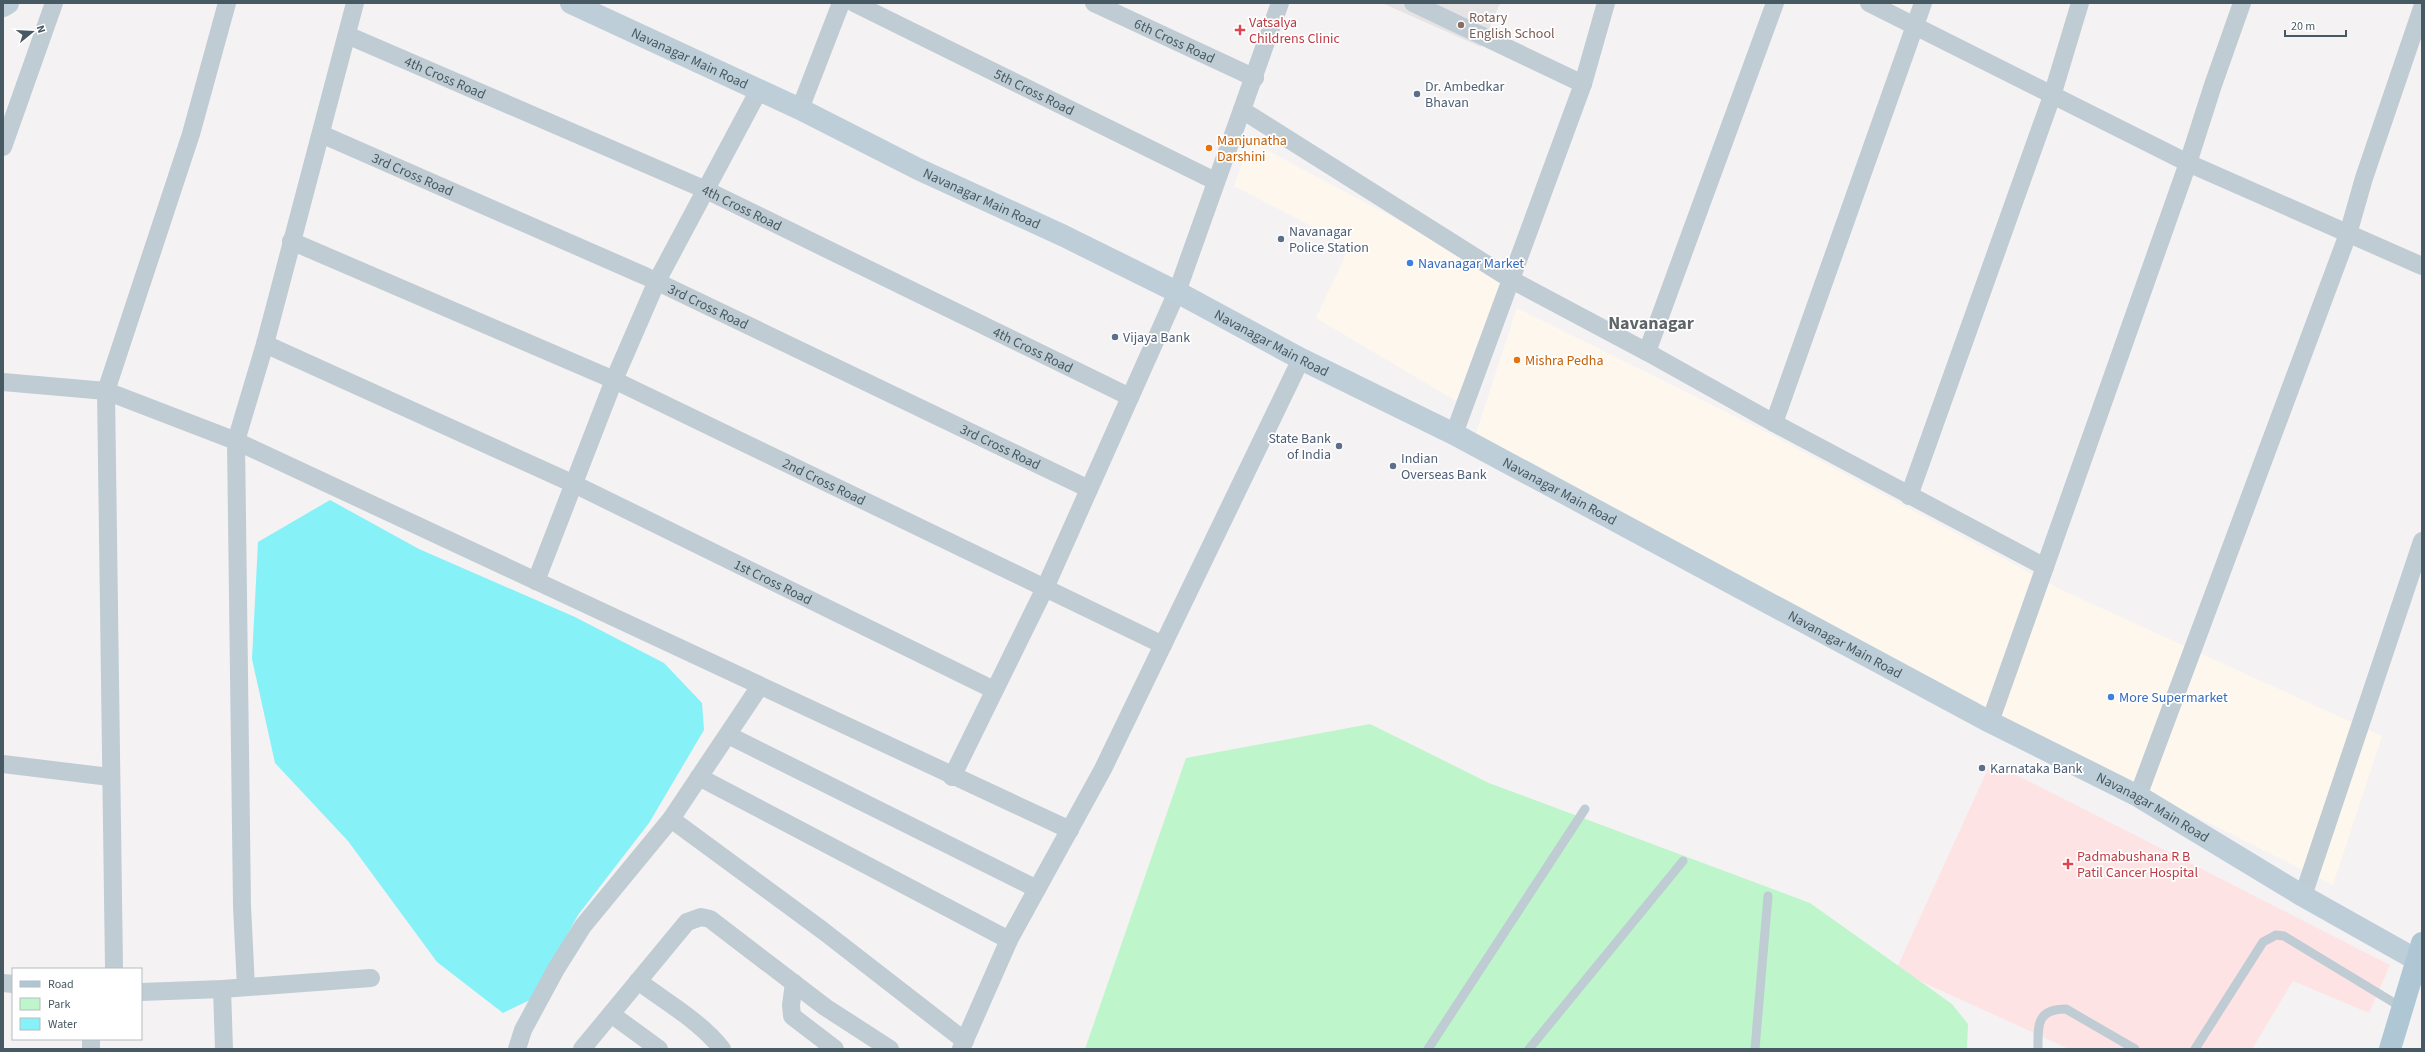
<svg xmlns="http://www.w3.org/2000/svg" width="2425" height="1052" font-family="'Source Sans 3',sans-serif">
  <rect width="100%" height="100%" fill="#f5f2f3"/>
  <path fill="#fef7ed" d="M 1250,141 L 1510,280 L 1458,402 L 1316,318 L 1350,246 L 1234,186 Z
    M 1517,308 L 1760,429 L 2064,591 L 2382,736 L 2333,885 L 1979,708 L 1472,445 Z"/>
  <path fill="#e6e3e5" d="M 1382,3 L 1500,3 L 1481,47 Z"/>
  <path fill="#fee3e5" d="M 1991,762 L 2390,965 L 2369,1013 L 2293,981 L 2252,1049 L 2069,1049 L 1896,970 Z"/>
  <path fill="#bef5cb" d="M 1370,724 L 1489,783 L 1810,903 L 1952,1004 L 1968,1024 L 1967,1049 L 1085,1049 L 1186,758 Z"/>
  <path fill="#86f1f7" d="M 330,500 L 419,549 L 575,617 L 664,663 L 702,703 L 704,730 L 649,823 L 578,915 L 532,999 L 503,1013 L 437,962 L 348,841 L 275,763 L 252,659 L 258,542 Z"/>
  <g fill="none" stroke-linecap="round" stroke-linejoin="round">
    <path stroke="#bfccd3" stroke-width="9" d="M 1428,1049 L 1585,809
      M 1529,1049 L 1683,861
      M 1755,1049 L 1768,896
      M 2038,1049 C 2038,1026 2036,1009 2066,1009 L 2135,1049
      M 2195,1049 L 2263,942 L 2276,935 L 2284,936 L 2401,1007"/>
    <g stroke="#bfccd3" stroke-width="18">
      <path id="s1" d="M 854,3 L 1215,181"/>
      <path id="s2" d="M 1094,3 L 1255,78"/>
      <path d="M 1413,3 L 1583,84"/>
      <path d="M 1869,3 L 2188,163 L 2422,266"/>
      <path id="s3" d="M 347,35 L 706,190 L 1130,397"/>
      <path d="M 800,109 L 841,3"/>
      <path d="M 1242,110 L 1510,279 L 1647,352 L 1775,3"/>
      <path id="s4" d="M 321,134 L 645,276 L 1089,489"/>
      <path d="M 3,147 L 54,3"/>
      <path id="s5" d="M 291,241 L 614,380 L 1163,645"/>
      <path id="s6" d="M 265,344 L 574,484 L 994,690"/>
      <path d="M 1647,352 L 1774,423 L 2045,567"/>
      <path d="M 3,382 L 106,391 L 236,441 L 1070,830"/>
      <path d="M 1774,423 L 1923,3"/>
      <path d="M 1454,434 L 1583,84 L 1606,3"/>
      <path d="M 1909,496 L 2052,96 L 2080,3"/>
      <path d="M 536,581 L 614,380 L 657,281 L 759,90"/>
      <path d="M 1990,722 L 2188,163 L 2213,85 L 2242,3"/>
      <path d="M 728,735 L 1037,889"/>
      <path d="M 3,764 L 110,777"/>
      <path d="M 699,777 L 1009,940"/>
      <path d="M 952,777 L 1045,588 L 1177,292 L 1280,3"/>
      <path d="M 2138,796 L 2348,234 L 2364,178 L 2422,8"/>
      <path d="M 671,819 L 822,930 L 965,1041"/>
      <path d="M 2303,896 L 2422,541"/>
      <path d="M 114,969 L 106,391 L 191,134 L 227,3"/>
      <path d="M 638,981 C 666,1002 700,1021 722,1049"/>
      <path d="M 3,983 L 13,984"/>
      <path d="M 794,983 L 791,1005 L 792,1016 L 835,1049"/>
      <path d="M 246,987 L 242,906 L 236,441 L 265,344 L 355,3"/>
      <path d="M 222,989 L 224,1049"/>
      <path d="M 141,992 L 222,989 L 371,978"/>
      <path d="M 611,1014 L 659,1049"/>
      <path d="M 91,1039 L 91,1049"/>
      <path d="M 517,1049 L 523,1030 L 556,969 L 583,926 L 671,819 L 760,686"/>
      <path d="M 582,1049 L 687,922 L 701,917 L 710,919 L 825,1007 L 890,1049"/>
      <path d="M 961,1049 L 1009,940 L 1103,769 L 1301,359"/>
    </g>
    <g stroke="#beced8" stroke-width="22">
      <path id="s7" d="M 571,3 L 800,109 L 918,169 L 1064,236 L 1177,292 L 1301,359 L 1454,434 L 1990,722 L 2138,796 L 2303,896 L 2422,963"/>
      <path d="M 3,6 L 8,3"/>
    </g>
    <path stroke="#afc7d4" stroke-width="22" d="M 2390,1049 L 2422,943"/>
  </g>
  <circle fill="#8d6e63" stroke="#fff" stroke-width="1.5" cx="1461" cy="25" r="4"/>
  <g fill="#e0444e" stroke="#fff" stroke-width="1.5">
    <path d="M1238 24h4v4h4v4h-4v4h-4v-4h-4v-4h4z"/>
    <path d="M2066 858h4v4h4v4h-4v4h-4v-4h-4v-4h4z"/>
  </g>
  <g fill="#5c6f8a" stroke="#fff" stroke-width="1.5">
    <circle cx="1417" cy="94" r="4"/>
    <circle cx="1281" cy="239" r="4"/>
    <circle cx="1115" cy="337" r="4"/>
    <circle cx="1339" cy="446" r="4"/>
    <circle cx="1393" cy="466" r="4"/>
    <circle cx="1982" cy="768" r="4"/>
  </g>
  <g fill="#e8710a" stroke="#fff" stroke-width="1.5">
    <circle cx="1209" cy="148" r="4"/>
    <circle cx="1517" cy="360" r="4"/>
  </g>
  <g fill="#3f7fe0" stroke="#fff" stroke-width="1.5">
    <circle cx="1410" cy="263" r="4"/>
    <circle cx="2111" cy="697" r="4"/>
  </g>
  <g text-anchor="middle" stroke-width="3.5" stroke-linejoin="round" paint-order="stroke">
    <g font-size="14" fill="#785e54" stroke="#fff" text-anchor="start">
      <text x="1469" y="22">Rotary<tspan x="1469" dy="16">English School</tspan></text>
    </g>
    <g font-size="14" fill="#be3a42" stroke="#fff" text-anchor="start">
      <text x="1249" y="27">Vatsalya<tspan x="1249" dy="16">Childrens Clinic</tspan></text>
      <text x="2077" y="861">Padmabushana R B<tspan x="2077" dy="16">Patil Cancer Hospital</tspan></text>
    </g>
    <g font-size="14" fill="#475a63" stroke="#fff">
      <text dy="5" stroke="none"><textPath href="#s2" startOffset="89">6th Cross Road</textPath></text>
      <text dy="5" stroke="none"><textPath href="#s7" startOffset="131">Navanagar Main Road</textPath></text>
      <text dy="5" stroke="none"><textPath href="#s3" startOffset="107">4th Cross Road</textPath></text>
      <text dy="5" stroke="none"><textPath href="#s1" startOffset="201">5th Cross Road</textPath></text>
      <text dy="5" stroke="none"><textPath href="#s4" startOffset="100">3rd Cross Road</textPath></text>
      <text dy="5" stroke="none"><textPath href="#s7" startOffset="455">Navanagar Main Road</textPath></text>
      <text dy="5" stroke="none"><textPath href="#s3" startOffset="431">4th Cross Road</textPath></text>
      <text dy="5" stroke="none"><textPath href="#s4" startOffset="424">3rd Cross Road</textPath></text>
      <text dy="5" stroke="none"><textPath href="#s7" startOffset="779">Navanagar Main Road</textPath></text>
      <text dy="5" stroke="none"><textPath href="#s3" startOffset="755">4th Cross Road</textPath></text>
      <text dy="5" stroke="none"><textPath href="#s4" startOffset="748">3rd Cross Road</textPath></text>
      <text dy="5" stroke="none"><textPath href="#s5" startOffset="585">2nd Cross Road</textPath></text>
      <text dy="5" stroke="none"><textPath href="#s7" startOffset="1103">Navanagar Main Road</textPath></text>
      <text dy="5" stroke="none"><textPath href="#s6" startOffset="561">1st Cross Road</textPath></text>
      <text dy="5" stroke="none"><textPath href="#s7" startOffset="1427">Navanagar Main Road</textPath></text>
      <text dy="5" stroke="none"><textPath href="#s7" startOffset="1775">Navanagar Main Road</textPath></text>
    </g>
    <g font-size="14" fill="#4e5e75" stroke="#fff" text-anchor="start">
      <text x="1425" y="91">Dr. Ambedkar<tspan x="1425" dy="16">Bhavan</tspan></text>
      <text x="1289" y="236">Navanagar<tspan x="1289" dy="16">Police Station</tspan></text>
      <text x="1123" y="342">Vijaya Bank</text>
      <text x="1331" y="443" text-anchor="end">State Bank<tspan x="1331" dy="16">of India</tspan></text>
      <text x="1401" y="463">Indian<tspan x="1401" dy="16">Overseas Bank</tspan></text>
      <text x="1990" y="773">Karnataka Bank</text>
    </g>
    <g font-size="14" fill="#c56008" stroke="#fff" text-anchor="start">
      <text x="1217" y="145">Manjunatha<tspan x="1217" dy="16">Darshini</tspan></text>
      <text x="1525" y="365">Mishra Pedha</text>
    </g>
    <g font-size="14" fill="#366cbe" stroke="#fff" text-anchor="start">
      <text x="1418" y="268">Navanagar Market</text>
      <text x="2119" y="702">More Supermarket</text>
    </g>
    <g font-size="18" font-weight="bold" fill="#5e6468" stroke="#fff">
      <text x="1651" y="329">Navanagar</text>
    </g>
  </g>
  <rect width="2425" height="1052" fill="none" stroke="#475a63" stroke-width="8"/>
  <rect x="12" y="968" width="130" height="72" fill="#ffffff" stroke="#b5bdc1"/>
  <rect x="20" y="981" width="20" height="6" fill="#afc7d4" stroke="#b5bdc1"/>
  <text x="48" y="988" font-size="12" fill="#475a63">Road</text>
  <rect x="20" y="998" width="20" height="12" fill="#bef5cb" stroke="#b5bdc1"/>
  <text x="48" y="1008" font-size="12" fill="#475a63">Park</text>
  <rect x="20" y="1018" width="20" height="12" fill="#86f1f7" stroke="#b5bdc1"/>
  <text x="48" y="1028" font-size="12" fill="#475a63">Water</text>
  <g transform="translate(32 32) rotate(72)" stroke="#ffffff" stroke-width="3" paint-order="stroke">
  <path d="M0-3L7 15L0 10L-7 15Z" fill="#475a63"/>
  <text y="-6" font-size="11" font-weight="bold" text-anchor="middle" fill="#475a63">N</text>
  </g>
  <path d="M2285 30v6h61v-6" fill="none" stroke="#475a63" stroke-width="2"/>
  <text x="2291" y="30" font-size="12" fill="#475a63" stroke="#ffffff" stroke-width="3" paint-order="stroke">20 m</text>
</svg>
